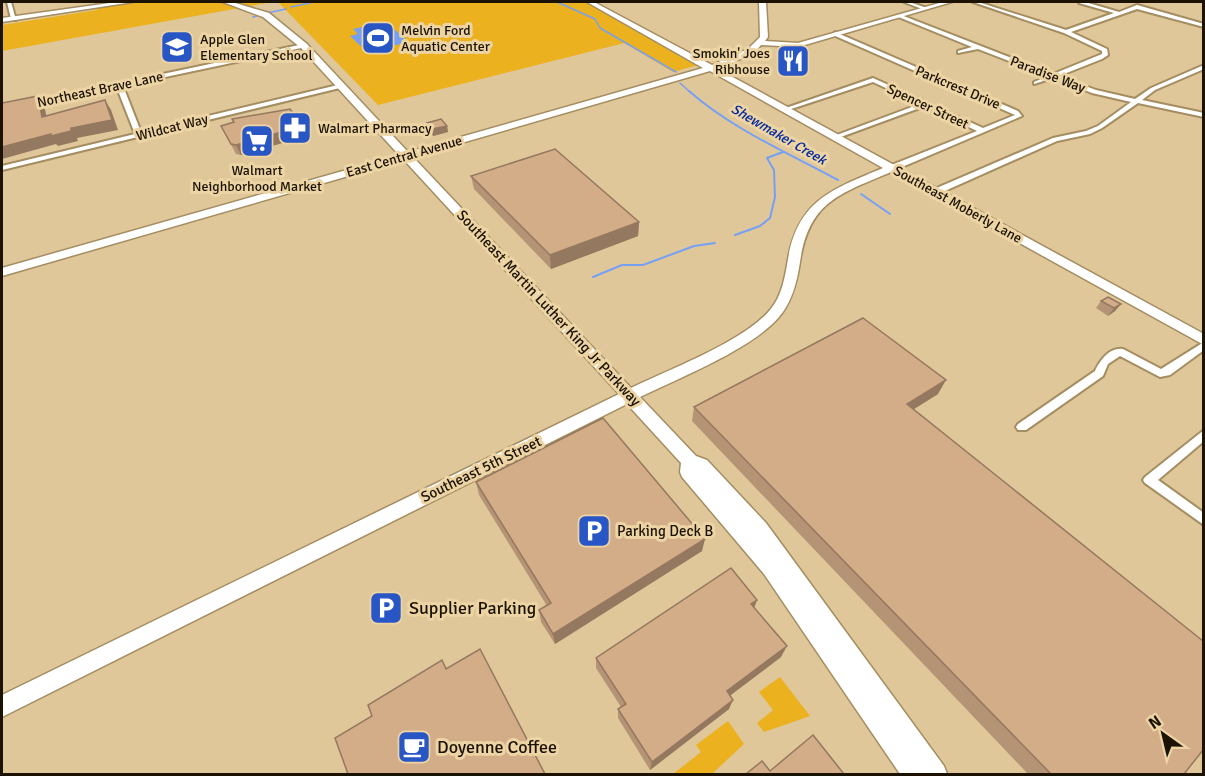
<svg xmlns="http://www.w3.org/2000/svg" width="1205" height="776" font-family="Signika,sans-serif">
  <rect width="100%" height="100%" fill="#dfc799"/>
  <path fill="#ebb11e" d="M 94,2 L 272,2 L 2,51 L 2,25 L 97,10 Z
    M 278,2 L 585,2 L 698,65 L 673,72 L 624,43 L 378,105 Z
    M 780,677 L 810,716 L 764,732 L 757,723 L 773,710 L 759,692 Z
    M 728,721 L 744,744 L 712,774 L 673,774 L 701,752 L 696,745 Z"/>
  <path fill="#77a0f4" d="M 386,22 L 409,42 L 367,52 L 350,36 L 358,34 L 353,29 Z"/>
  <g fill="none" stroke-linecap="round" stroke-linejoin="round">
    <path stroke="#77a0f4" stroke-width="1.5" d="M 557,2 L 595,19 L 600,28 L 676,72
      M 291,7 L 314,2
      M 267,13 L 286,9
      M 253,17 L 257,16
      M 680,83 L 691,93"/>
    <path stroke="#77a0f4" stroke-width="2" d="M 689,91 C 732,129 788,153 838,180
      M 861,194 L 890,214
      M 735,235 L 760,226 L 770,218 L 775,197 L 774,170 L 767,158 L 783,152
      M 593,277 L 622,265 L 643,265 L 694,246 L 715,243"/>
    <defs>
      <path id="street" d="M 7,2 L 11,2 L 16,20 L 11,19 Z
        M 904,2 L 909,2 L 927,8 L 922,9 Z
        M 973,2 L 978,2 L 1066,30 L 1114,13 L 1079,3 L 1079,2 L 1085,2 L 1119,12 L 1137,5 L 1204,24 L 1204,27 L 1137,9 L 1071,32 L 1107,49 L 1108,55 L 1102,59 L 1059,76 L 1096,90 L 1135,99 L 1151,88 L 1204,65 L 1204,69 L 1155,90 L 1142,100 L 1204,113 L 1204,117 L 1138,103 L 1102,128 L 1090,134 L 1057,141 L 938,194 L 932,194 L 932,190 L 1053,138 L 1086,131 L 1098,126 L 1131,102 L 1092,93 L 1053,78 L 1034,84 L 1034,82 L 1048,76 L 978,49 L 958,53 L 958,51 L 972,47 L 896,16 L 901,15 L 1053,74 L 1102,54 L 1102,51 L 1064,33 Z
        M 835,32 L 1018,111 L 1022,116 L 895,170 L 889,170 L 889,166 L 977,131 L 925,106 L 838,138 L 834,138 L 834,136 L 920,104 L 873,82 L 788,110 L 783,109 L 873,78 L 983,128 L 1015,115 L 833,35 Z
        M 304,44 L 306,45 L 306,47 L 123,86 L 141,132 L 342,84 L 344,85 L 344,87 L 2,170 L 2,166 L 135,134 L 117,88 L 2,112 L 2,108 Z
        M 1204,342 L 1204,350 L 1170,375 L 1160,377 L 1120,356 L 1108,364 L 1103,376 L 1026,430 L 1018,430 L 1016,427 L 1018,424 L 1095,371 C 1100,360 1110,347 1123,349 L 1161,369 Z
        M 1204,430 L 1204,441 L 1158,480 L 1204,513 L 1204,525 L 1145,483 L 1143,480 L 1145,477 Z"/>
      <path id="secondary" d="M 117,2 L 133,2 L 2,22 L 2,18 Z
        M 223,2 L 232,2 L 269,13 L 307,44 L 408,152 L 703,68 L 587,2 L 594,2 L 712,65 L 748,49 L 760,37 L 759,2 L 766,2 L 768,37 L 765,41 L 798,43 L 943,2 L 952,2 L 798,47 L 761,45 L 754,53 L 718,69 L 1204,334 L 1204,345 L 891,172 C 840,194 809,201 800,262 C 797,282 792,302 779,317 C 752,349 679,378 640,397 L 696,456 L 707,460 L 766,523 L 944,766 L 947,774 L 900,774 L 764,574 L 682,477 L 680,472 L 681,463 L 627,404 L 2,717 L 2,695 L 619,394 L 404,160 L 2,276 L 2,268 L 399,155 L 301,48 L 263,17 ZM 710,71 L 883,168 C 833,189 798,200 788,259 C 785,277 782,296 770,310 C 743,342 670,369 631,388 L 413,157 Z"/>
    </defs>
    <use href="#street" stroke="#a48d61" stroke-width="4"/>
    <use href="#secondary" stroke="#a48d61" stroke-width="3"/>
    <use href="#street" fill="#fff" fill-rule="evenodd"/>
    <use href="#secondary" fill="#fff" fill-rule="evenodd"/>
  </g>
  <path fill="#b59475" d="M 784,54 L 804,62 L 793,65 L 783,60 Z
    M 233,123 L 302,126 L 306,136 L 241,155 L 236,154 L 221,126 Z
    M 427,123 L 447,126 L 448,132 L 433,136 L 428,129 Z
    M 471,176 L 639,222 L 638,236 L 551,269 L 474,189 Z
    M 1101,301 L 1121,304 L 1115,311 L 1108,316 L 1096,308 Z
    M 938,394 L 913,409 L 1184,774 L 1028,774 L 692,421 L 694,407 Z
    M 476,482 L 702,551 L 555,644 L 541,622 L 539,610 L 547,606 L 479,495 Z
    M 757,600 L 754,608 L 781,657 L 730,695 L 729,709 L 650,770 L 618,718 L 618,709 L 621,707 L 596,668 L 596,658 Z"/>
  <path fill="#94785f" d="M 805,56 L 804,62 L 793,65 L 794,59 Z
    M 38,96 L 44,105 L 49,127 L 42,117 Z
    M 105,100 L 111,110 L 118,130 L 77,138 L 78,141 L 58,146 L 56,144 L 2,159 L 2,147 L 71,128 Z
    M 302,126 L 306,136 L 241,155 L 236,145 Z
    M 447,126 L 448,132 L 433,136 L 432,129 Z
    M 639,222 L 638,236 L 551,269 L 550,255 Z
    M 1121,304 L 1115,311 L 1108,316 L 1114,308 Z
    M 946,380 L 938,394 L 900,418 L 907,404 Z
    M 705,539 L 702,551 L 555,644 L 553,634 Z
    M 757,600 L 753,611 L 751,604 Z
    M 787,646 L 781,657 L 723,701 L 727,691 Z
    M 733,700 L 729,709 L 650,770 L 652,762 Z"/>
  <path fill="#d3ac88" stroke="#94785f" stroke-width="1.5" d="M 795,51 L 805,56 L 794,59 L 784,54 Z
    M 38,96 L 42,117 L 105,100 L 112,120 L 71,128 L 71,131 L 51,136 L 51,134 L 2,147 L 2,103 Z
    M 290,109 L 302,126 L 236,145 L 231,144 L 221,126 L 234,122 L 232,119 Z
    M 441,119 L 447,126 L 432,129 L 427,123 Z
    M 555,149 L 639,222 L 550,255 L 471,176 Z
    M 1108,297 L 1121,304 L 1114,308 L 1101,301 Z
    M 863,318 L 946,380 L 907,404 L 1203,641 L 1203,750 L 1184,774 L 1051,774 L 694,407 Z
    M 603,418 L 705,539 L 553,634 L 539,610 L 551,603 L 476,482 Z
    M 731,568 L 757,600 L 751,604 L 787,646 L 727,691 L 733,700 L 652,762 L 618,709 L 626,704 L 596,658 Z
    M 480,649 L 545,774 L 348,774 L 335,738 L 372,716 L 368,705 L 442,660 L 446,669 Z
    M 813,735 L 844,774 L 746,774 L 762,761 L 770,771 Z"/>
  <defs>
    <symbol id="stadium-square" viewBox="-11 -11 22 22"><rect x="-9" y="-9" width="18" height="18" rx="4" fill="#2856c4" stroke="#edd4a5"/><path d="M0-5a6.5 5 0 1 0 0 10a6.5 5 0 1 0 0-10ZM-3.5-1.8h7v3.6h-7Z" fill="#fff"/></symbol>
    <symbol id="school-square" viewBox="-11 -11 22 22"><rect x="-9" y="-9" width="18" height="18" rx="4" fill="#2856c4" stroke="#edd4a5"/><path d="M0-5L7-2L0 1L-7-2ZM-4 1L0 2.5L4 1V4Q0 6-4 4Z" fill="#fff"/></symbol>
    <symbol id="restaurant-square" viewBox="-11 -11 22 22"><rect x="-9" y="-9" width="18" height="18" rx="4" fill="#2856c4" stroke="#edd4a5"/><path d="M-5-6h1v4h1v-4h1v4h1v-4h1v5L-1.5 .5V6h-2V.5L-5-1ZM5-6V6H3V1.5H1.5Q1.5-4 5-6Z" fill="#fff"/></symbol>
    <symbol id="pharmacy-square" viewBox="-11 -11 22 22"><rect x="-9" y="-9" width="18" height="18" rx="4" fill="#2856c4" stroke="#edd4a5"/><path d="M-2-6h4v4h4v4h-4v4h-4v-4h-4v-4h4Z" fill="#fff"/></symbol>
    <symbol id="supermarket-square" viewBox="-11 -11 22 22"><rect x="-9" y="-9" width="18" height="18" rx="4" fill="#2856c4" stroke="#edd4a5"/><path d="M-6-5.5h2.5l.6 2H6L4.5 2H-2.5L-4.4-4H-6ZM-1.5 3.2a1.3 1.3 0 1 0 .1 0ZM3 3.2a1.3 1.3 0 1 0 .1 0Z" fill="#fff"/></symbol>
    <symbol id="parking-square" viewBox="-11 -11 22 22"><rect x="-9" y="-9" width="18" height="18" rx="4" fill="#2856c4" stroke="#edd4a5"/><path d="M-3.5-5.5H1a3.5 3.5 0 0 1 0 7H-1V5.5H-3.5ZM-1-3.4V-.6H.8a1.4 1.4 0 0 0 0-2.8Z" fill="#fff"/></symbol>
    <symbol id="cafe-square" viewBox="-11 -11 22 22"><rect x="-9" y="-9" width="18" height="18" rx="4" fill="#2856c4" stroke="#edd4a5"/><path d="M-5.5-4.5H6V0H3Q3 3.5 0 3.5H-2.5Q-5.5 3.5-5.5 0ZM3-3.2v2h1.7v-2ZM-6 4.5H4V6H-6Z" fill="#fff"/></symbol>
  </defs>
  <g fill-rule="evenodd">
    <use href="#stadium-square" x="359" y="19" width="38" height="38"/>
    <use href="#school-square" x="158" y="28" width="38" height="38"/>
    <use href="#restaurant-square" x="774" y="42" width="38" height="38"/>
    <use href="#pharmacy-square" x="276" y="109" width="38" height="38"/>
    <use href="#supermarket-square" x="238" y="122" width="38" height="38"/>
    <use href="#parking-square" x="575" y="512" width="38" height="38"/>
    <use href="#parking-square" x="367" y="589" width="38" height="38"/>
    <use href="#cafe-square" x="395" y="728" width="38" height="38"/>
  </g>
  <g text-anchor="middle" stroke-width="6" stroke-linejoin="round" paint-order="stroke">
    <g font-size="14" fill="#1b1202" stroke="#edd4a5" text-anchor="start">
      <text x="401" y="35">Melvin Ford<tspan x="401" dy="16">Aquatic Center</tspan></text>
      <text x="200" y="44">Apple Glen<tspan x="200" dy="16">Elementary School</tspan></text>
      <text x="770" y="58" text-anchor="end">Smokin' Joes<tspan x="770" dy="16">Ribhouse</tspan></text>
      <text x="318" y="133">Walmart Pharmacy</text>
      <text x="257" y="175" text-anchor="middle">Walmart<tspan x="257" dy="16">Neighborhood Market</tspan></text>
    </g>
    <g font-size="14" fill="#1b1202" stroke="#edd4a5">
      <text transform="translate(1048 74) rotate(21)" y="5">Paradise Way</text>
      <text transform="translate(958 87) rotate(23)" y="5">Parkcrest Drive</text>
      <text transform="translate(100 89) rotate(-12)" y="5">Northeast Brave Lane</text>
      <text transform="translate(928 106) rotate(25)" y="5">Spencer Street</text>
      <text transform="translate(172 127) rotate(-14)" y="5">Wildcat Way</text>
      <text transform="translate(404 156) rotate(-16)" y="5">East Central Avenue</text>
      <text transform="translate(958 204) rotate(29)" y="5">Southeast Moberly Lane</text>
    </g>
    <g font-size="14" font-style="italic" fill="#0128a0" stroke="#edd4a5">
      <text transform="translate(779 134) rotate(30)" y="5">Shewmaker Creek</text>
    </g>
    <g font-size="15" fill="#1b1202" stroke="#edd4a5">
      <text transform="translate(549 308) rotate(47)" y="5">Southeast Martin Luther King Jr Parkway</text>
      <text transform="translate(481 469) rotate(-26)" y="5">Southeast 5th Street</text>
    </g>
    <g font-size="15" fill="#1b1202" stroke="#edd4a5" text-anchor="start">
      <text x="617" y="536">Parking Deck B</text>
    </g>
    <g font-size="18" fill="#1b1202" stroke="#edd4a5" text-anchor="start">
      <text x="409" y="614">Supplier Parking</text>
      <text x="437" y="753">Doyenne Coffee</text>
    </g>
  </g>
  <rect width="1205" height="776" fill="none" stroke="#1b1202" stroke-width="6"/>
  <g transform="translate(1163 734) rotate(326)" stroke="#edd4a5" stroke-width="4.5" paint-order="stroke">
  <path d="M0-4.5L10 22L0 15L-10 22Z" fill="#1b1202"/>
  <text y="-9" font-size="16" font-weight="bold" text-anchor="middle" fill="#1b1202">N</text>
  </g>
</svg>
